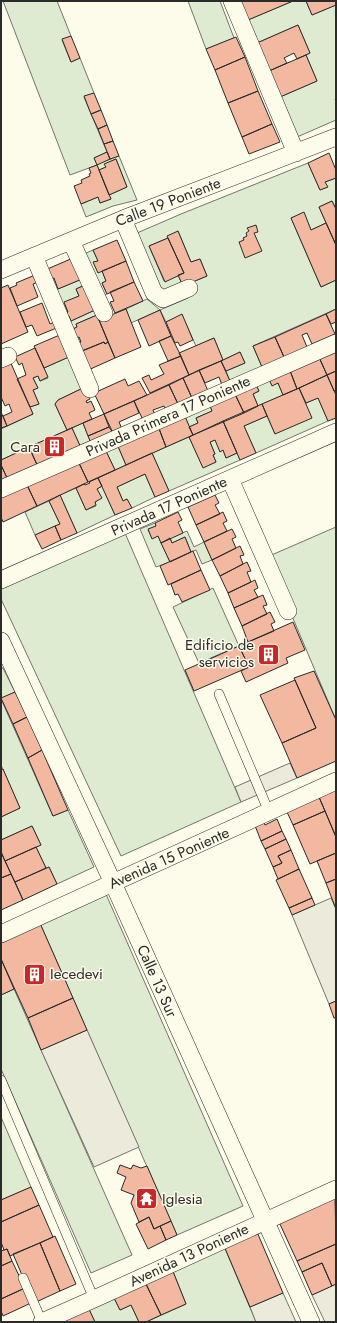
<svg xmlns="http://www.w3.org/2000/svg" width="337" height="1323" font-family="Jost,sans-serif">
  <rect width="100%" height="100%" fill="#fdfbea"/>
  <path fill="#deebd1" stroke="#74746e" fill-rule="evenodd" d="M 3,1 L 57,1 L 71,36 L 62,40 L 71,62 L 80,58 L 94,93 L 84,97 L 107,152 L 94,158 L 97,164 L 119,156 L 137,200 L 113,206 L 86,217 L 81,204 L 98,197 L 100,203 L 111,199 L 109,195 L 127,187 L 116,159 L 105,164 L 106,167 L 99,170 L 97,165 L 70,175 Z
    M 188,1 L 220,1 L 234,38 L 206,49 Z
    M 293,1 L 306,1 L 312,15 L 336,5 L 336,98 L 335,99 L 336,102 L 336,120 L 297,137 L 280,97 L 317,81 L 306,55 L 310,53 L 298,25 L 257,43 L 248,20 Z
    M 308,163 L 320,190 L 327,187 L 325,182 L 336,178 L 336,209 L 332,201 L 319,207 L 326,223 L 311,230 L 304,213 L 291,218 L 321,287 L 336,280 L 336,309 L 253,346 L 262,367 L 230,381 L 226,371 L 245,363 L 240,352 L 223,360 L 214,338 L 196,346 L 182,315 L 166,322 L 160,310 L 131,323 L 126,309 L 147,299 L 160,310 L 188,298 L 183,286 L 164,295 L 137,233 L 181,214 ZM 178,231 L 191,262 L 200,259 L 207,276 L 183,286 L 178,275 L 164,281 L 149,246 L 168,238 Z
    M 93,250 L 98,261 L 94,262 L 102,271 L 106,281 L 102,283 L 107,294 L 102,296 L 84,254 Z
    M 44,270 L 45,270 L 49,280 L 54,278 L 58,289 L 82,279 L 85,285 L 76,289 L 79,296 L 64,303 L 68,312 L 64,314 L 66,318 L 69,316 L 71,321 L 95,310 L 97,315 L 76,324 L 77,327 L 71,330 L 74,339 L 79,337 L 81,342 L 77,344 L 80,352 L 79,352 Z
    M 71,356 L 85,387 L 58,400 L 55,404 L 67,430 L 1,460 L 1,429 L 33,414 L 30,407 L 39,404 L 33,390 L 38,388 L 33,378 L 38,376 L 40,381 L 48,378 L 44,368 Z
    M 268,377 L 272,385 L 278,383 L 283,395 L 258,406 L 253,394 L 259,391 L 255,383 Z
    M 318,398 L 328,421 L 256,453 L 244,426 L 267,416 L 275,434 L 306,403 Z
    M 209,403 L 212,411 L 196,418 L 198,423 L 189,427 L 184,414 Z
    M 83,423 L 91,443 L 81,448 L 72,428 Z
    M 189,437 L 203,467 L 216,462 L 213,455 L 215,454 L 210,442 L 215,440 L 221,451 L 223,450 L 226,458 L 237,453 L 240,460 L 169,491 L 152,453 Z
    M 117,444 L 126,465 L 115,470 L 105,449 Z
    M 145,474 L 155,497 L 132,508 L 127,499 L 123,501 L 117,487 Z
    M 102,486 L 115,515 L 77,533 L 60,495 L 76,488 L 86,510 L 96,506 L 95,502 L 101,498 L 97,489 Z
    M 49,501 L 60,524 L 35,535 L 25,512 Z
    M 155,523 L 156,526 L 148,530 L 152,538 L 158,536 L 170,562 L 156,567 L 140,529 Z
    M 336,527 L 336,720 L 267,557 Z
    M 187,531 L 194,547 L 204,542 L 212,560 L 202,564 L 196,550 L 191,552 L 185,537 L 172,543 L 170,538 Z
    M 125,533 L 241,802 L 121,856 L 1,599 L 1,589 Z
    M 213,588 L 239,646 L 199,663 L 173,607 Z
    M 1,668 L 3,668 L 15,692 L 1,699 L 53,816 L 68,810 L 94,867 L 57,884 L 49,867 L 46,868 L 36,847 L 41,845 L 32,826 L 1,840 L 1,817 L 20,808 L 1,765 Z
    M 105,892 L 243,1206 L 177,1235 L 39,921 Z
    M 14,989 L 132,1255 L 91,1273 L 1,1069 L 1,995 Z
    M 1,1117 L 31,1187 L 1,1200 Z
    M 224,1246 L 256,1322 L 146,1322 L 186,1304 L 172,1269 Z
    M 113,1296 L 120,1310 L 131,1305 L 139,1322 L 95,1322 L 88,1307 Z"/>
  <path fill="#eceadb" stroke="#74746e" d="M 290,763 L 297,778 L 241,802 L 235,787 Z
    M 331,898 L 336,909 L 336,1001 L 329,1004 L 292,915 Z
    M 87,1030 L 139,1147 L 94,1167 L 41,1050 Z
    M 336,1284 L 336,1322 L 325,1322 L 312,1295 Z
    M 283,1293 L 296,1322 L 256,1322 L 250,1307 Z"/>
  <path fill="#f2b8a0" stroke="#2b2b2b" d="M 240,1 L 293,1 L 248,20 Z
    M 306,1 L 336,1 L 336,5 L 312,15 Z
    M 298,25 L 310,53 L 297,59 L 294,53 L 284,58 L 287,63 L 269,71 L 257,43 Z
    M 71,36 L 80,58 L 71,62 L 62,39 Z
    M 236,37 L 245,57 L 215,70 L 206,49 Z
    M 306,55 L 317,81 L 280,97 L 269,71 Z
    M 245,57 L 258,91 L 228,103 L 215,70 Z
    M 258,91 L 272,124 L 242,137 L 228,103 Z
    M 94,93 L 101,110 L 91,114 L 84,96 Z
    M 101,110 L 107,125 L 98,129 L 91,114 Z
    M 272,124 L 280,142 L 249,154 L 242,137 Z
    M 107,125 L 113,141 L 104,144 L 98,129 Z
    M 113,141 L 119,156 L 110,159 L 104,144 Z
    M 107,152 L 110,159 L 97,165 L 94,158 Z
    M 329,153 L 336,170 L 336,178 L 325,182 L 328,187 L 320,190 L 308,163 Z
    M 116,159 L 127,187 L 109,195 L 99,170 L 106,167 L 104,164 Z
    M 97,165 L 111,199 L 100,203 L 98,197 L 81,204 L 74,186 L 82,183 L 81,180 L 90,176 L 89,174 L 91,173 L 89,168 Z
    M 332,201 L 336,209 L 336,245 L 319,207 Z
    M 304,212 L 311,230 L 326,223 L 336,245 L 336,280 L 321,287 L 291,218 Z
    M 256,225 L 258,232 L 254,233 L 262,251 L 245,258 L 239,242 L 244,240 L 243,238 L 247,236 L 246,233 L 249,231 L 247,228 Z
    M 178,231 L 191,262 L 200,259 L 207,276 L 183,286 L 178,275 L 184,273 L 167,236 Z
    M 168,238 L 184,273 L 165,282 L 149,246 Z
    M 117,240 L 126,261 L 98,273 L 93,262 L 98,261 L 93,250 Z
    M 73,258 L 82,279 L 58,289 L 54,278 L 49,280 L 45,270 Z
    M 126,261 L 134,282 L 107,294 L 102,283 L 106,281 L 102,271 Z
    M 35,275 L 38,282 L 33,284 L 38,297 L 17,306 L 10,288 L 17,285 L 16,283 Z
    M 134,282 L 143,301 L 115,313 L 110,302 L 114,301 L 110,292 Z
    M 8,285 L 28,332 L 1,344 L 1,288 Z
    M 85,285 L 95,310 L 71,321 L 69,316 L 66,318 L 64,314 L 68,312 L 64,302 L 79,296 L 76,289 Z
    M 42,303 L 50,324 L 57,321 L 59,327 L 37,336 L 32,325 L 26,327 L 20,312 Z
    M 126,309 L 141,347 L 115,358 L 99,320 Z
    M 336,309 L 336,322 L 331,324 L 326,314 Z
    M 160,310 L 171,336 L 149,346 L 138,320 Z
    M 182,314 L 193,340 L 180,346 L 178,342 L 175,343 L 166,322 Z
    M 326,314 L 335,334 L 312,344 L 307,333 L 302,335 L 307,347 L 284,357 L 275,337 Z
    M 97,315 L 108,342 L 105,344 L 104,342 L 80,352 L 77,343 L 81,342 L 79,337 L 74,339 L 71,330 L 77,327 L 76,324 Z
    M 62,334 L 71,356 L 44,368 L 34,346 Z
    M 171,336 L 181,356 L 168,361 L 159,341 Z
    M 275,337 L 284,357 L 262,367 L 253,346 Z
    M 214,338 L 223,360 L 189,375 L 179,353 Z
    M 104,342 L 105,344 L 108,342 L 115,358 L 86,371 L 79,352 Z
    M 336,347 L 336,371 L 327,375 L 318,355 Z
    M 35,348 L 48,377 L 40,381 L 38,376 L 33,378 L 38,388 L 33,390 L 39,404 L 30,407 L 17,379 L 26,375 L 22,363 L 19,365 L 15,357 Z
    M 240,352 L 245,363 L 226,371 L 221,361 Z
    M 318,355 L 327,375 L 297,389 L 289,368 Z
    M 181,356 L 189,375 L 150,393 L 142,378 L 149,375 L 151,380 L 164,374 L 159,365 Z
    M 10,361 L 33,414 L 7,426 L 3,416 L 12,412 L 9,404 L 5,406 L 1,397 L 1,365 Z
    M 221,361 L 230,381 L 222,385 L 219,377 L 205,383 L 199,370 Z
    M 289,368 L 297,389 L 283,395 L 278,383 L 272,386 L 268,377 Z
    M 199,370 L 208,391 L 192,398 L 183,378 Z
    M 336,371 L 336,390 L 334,391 L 327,375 Z
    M 327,375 L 336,395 L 336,418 L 328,421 L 318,398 L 306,403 L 299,388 Z
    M 183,378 L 192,398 L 178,404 L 169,385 Z
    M 125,379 L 128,386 L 139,381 L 147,395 L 104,414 L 94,393 Z
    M 255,383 L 259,391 L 253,394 L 258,406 L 244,413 L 234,392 Z
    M 169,385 L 178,404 L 166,410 L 164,406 L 153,410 L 155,415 L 143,420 L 134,401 Z
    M 85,387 L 90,399 L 86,401 L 87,403 L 91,401 L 95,410 L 89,413 L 92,419 L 67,430 L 55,404 L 58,400 Z
    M 299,388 L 312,418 L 275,434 L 262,404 Z
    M 234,392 L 244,413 L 193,435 L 189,427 L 198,423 L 196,418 L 212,411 L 209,403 Z
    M 134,401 L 139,413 L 119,422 L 122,429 L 113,433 L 104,414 Z
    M 262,404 L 267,416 L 244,426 L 256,453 L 240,460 L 223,421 Z
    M 1,412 L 7,426 L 1,428 Z
    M 104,414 L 109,427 L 88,436 L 83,423 Z
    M 184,414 L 193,435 L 166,447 L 158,426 Z
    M 223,421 L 237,453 L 226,458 L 223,450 L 220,452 L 215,440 L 210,442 L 215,454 L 213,455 L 216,462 L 203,468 L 189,437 Z
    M 158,426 L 166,447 L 126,465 L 117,444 Z
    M 109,427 L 113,433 L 91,443 L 88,436 Z
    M 72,428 L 81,448 L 38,467 L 29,447 Z
    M 29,447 L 38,467 L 8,480 L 1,465 L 1,460 Z
    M 105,449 L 115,470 L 88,482 L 78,461 Z
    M 152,453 L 169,491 L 155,497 L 145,474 L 117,487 L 123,501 L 127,499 L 132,508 L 115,515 L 98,478 Z
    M 78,461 L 88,482 L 37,506 L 27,485 Z
    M 1,465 L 8,480 L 1,484 Z
    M 98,478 L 102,486 L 97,489 L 102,498 L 95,502 L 96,505 L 86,510 L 76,488 L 84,484 L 85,485 L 90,483 L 89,482 Z
    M 27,485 L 37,506 L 3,522 L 1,517 L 1,497 Z
    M 60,495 L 77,533 L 61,540 L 55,526 L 60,524 L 49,501 Z
    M 215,495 L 219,503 L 215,505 L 220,514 L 196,525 L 188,507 Z
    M 178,512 L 182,520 L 178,522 L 183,533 L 161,543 L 158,536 L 152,539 L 148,529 L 156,526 L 155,523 Z
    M 223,512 L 227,521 L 223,523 L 227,531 L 204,542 L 196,525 Z
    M 55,526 L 61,540 L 42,549 L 35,535 Z
    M 232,529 L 236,537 L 232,539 L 236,548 L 212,560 L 204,542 Z
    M 185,537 L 191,552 L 170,562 L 161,543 L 170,538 L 172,543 Z
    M 240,546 L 244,555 L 240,556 L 243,564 L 220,576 L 212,560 Z
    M 193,551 L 201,570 L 168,585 L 160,566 Z
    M 247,562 L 251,571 L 247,572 L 251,582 L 228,593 L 220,576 Z
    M 201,570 L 210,590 L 182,602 L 178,594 L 175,595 L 171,584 Z
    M 255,580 L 258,588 L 254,590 L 258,597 L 234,608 L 228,593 Z
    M 263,595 L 267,605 L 263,606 L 267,614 L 242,626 L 234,608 Z
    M 270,612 L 275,622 L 271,624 L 274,631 L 248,642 L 242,626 Z
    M 293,622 L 305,650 L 286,658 L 288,663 L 246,682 L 241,671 L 249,667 L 239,646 Z
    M 239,646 L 249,667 L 194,691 L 185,670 Z
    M 314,671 L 336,720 L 336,761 L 297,778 L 282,743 L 316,728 L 294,678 Z
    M 295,680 L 316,728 L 282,743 L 260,695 Z
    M 15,692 L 27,717 L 13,724 L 1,698 Z
    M 27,717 L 42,750 L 28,758 L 13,724 Z
    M 42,750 L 68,810 L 53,816 L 28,758 Z
    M 3,769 L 20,808 L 1,817 L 1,770 Z
    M 336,790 L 336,837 L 319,797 Z
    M 319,797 L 325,811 L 293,825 L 287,812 Z
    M 325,811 L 336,837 L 336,853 L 310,864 L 293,825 Z
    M 262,819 L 265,825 L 277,819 L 282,831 L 261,841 L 254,823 Z
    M 32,826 L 41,845 L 5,861 L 1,852 L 1,840 Z
    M 282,831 L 286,839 L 265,849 L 261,841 Z
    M 286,839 L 291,850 L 278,856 L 282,863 L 273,867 L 265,849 Z
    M 36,847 L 46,868 L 15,882 L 5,861 Z
    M 291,850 L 299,869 L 278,879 L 273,867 L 282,863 L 278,856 Z
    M 1,852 L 11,874 L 1,878 Z
    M 336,853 L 336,879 L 326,883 L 317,861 Z
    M 49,867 L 57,884 L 23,900 L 15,882 Z
    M 299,869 L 312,898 L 289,908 L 276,880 Z
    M 11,874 L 23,900 L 1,910 L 1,878 Z
    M 336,879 L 336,909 L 326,883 Z
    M 312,898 L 315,905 L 292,915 L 289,908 Z
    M 39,921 L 73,998 L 28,1018 L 1,959 L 1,939 Z
    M 1,959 L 14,989 L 1,995 Z
    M 73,998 L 87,1030 L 41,1050 L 28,1018 Z
    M 336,1001 L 336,1018 L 334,1018 L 329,1004 Z
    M 120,1165 L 131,1169 L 133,1165 L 141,1168 L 147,1166 L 171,1221 L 154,1229 L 149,1217 L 139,1222 L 131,1203 L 134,1195 L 121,1190 L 126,1177 L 117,1173 Z
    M 31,1187 L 39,1205 L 1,1222 L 1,1200 Z
    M 335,1197 L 336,1244 L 297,1261 L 279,1222 Z
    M 39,1205 L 53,1237 L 10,1256 L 7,1249 L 4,1250 L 1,1242 L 1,1222 Z
    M 149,1217 L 154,1229 L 160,1226 L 166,1240 L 148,1249 L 136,1224 Z
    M 171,1221 L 177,1235 L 166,1240 L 160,1226 Z
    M 257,1232 L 283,1293 L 250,1307 L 224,1246 Z
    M 55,1236 L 76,1284 L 60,1291 L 40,1243 Z
    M 40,1243 L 60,1291 L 34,1303 L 13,1254 Z
    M 336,1244 L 336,1284 L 332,1286 L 322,1263 L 302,1272 L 297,1261 Z
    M 7,1249 L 12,1261 L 1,1266 L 1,1251 Z
    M 12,1261 L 25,1288 L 1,1299 L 1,1266 Z
    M 322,1263 L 332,1286 L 312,1295 L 302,1272 Z
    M 172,1269 L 186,1304 L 161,1315 L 145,1282 Z
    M 145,1282 L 161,1315 L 146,1322 L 139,1322 L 131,1305 L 120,1310 L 113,1296 Z
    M 25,1288 L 31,1303 L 3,1316 L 1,1311 L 1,1299 Z
    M 88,1307 L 95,1322 L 63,1322 L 62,1319 Z"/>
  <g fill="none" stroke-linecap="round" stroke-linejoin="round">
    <defs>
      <path id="lane" d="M 219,694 L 269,812
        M 1,1080 L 94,1299
        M 23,1278 L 42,1322"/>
      <path id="street" d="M 232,1 L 296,153
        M 123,219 L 154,293 L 163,299 L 189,288
        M 71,241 L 104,313
        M 34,256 L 90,389
        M 1,270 L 123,219 L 336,137
        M 1,359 L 8,356
        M 230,479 L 288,611
        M 1,489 L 336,343
        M 1,580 L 336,432
        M 1,641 L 113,883 L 311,1322
        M 1,934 L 336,781
        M 42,1322 L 94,1299 L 336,1189"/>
    </defs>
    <use href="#lane" stroke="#2b2b2b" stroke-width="10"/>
    <use href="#street" stroke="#2b2b2b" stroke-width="18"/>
    <use href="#lane" stroke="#fdfbea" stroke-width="9"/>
    <use href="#street" stroke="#fdfbea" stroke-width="17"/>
  </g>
  <defs>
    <symbol id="building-square" viewBox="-11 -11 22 22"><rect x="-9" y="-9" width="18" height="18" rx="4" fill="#c62828" stroke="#fdfbea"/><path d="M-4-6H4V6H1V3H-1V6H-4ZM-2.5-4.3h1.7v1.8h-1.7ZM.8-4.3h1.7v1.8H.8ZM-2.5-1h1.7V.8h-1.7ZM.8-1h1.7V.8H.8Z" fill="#fff"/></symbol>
    <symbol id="temple-square" viewBox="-11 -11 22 22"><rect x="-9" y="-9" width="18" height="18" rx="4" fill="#c62828" stroke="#fdfbea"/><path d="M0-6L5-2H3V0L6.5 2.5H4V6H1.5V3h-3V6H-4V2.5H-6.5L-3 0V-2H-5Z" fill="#fff"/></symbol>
  </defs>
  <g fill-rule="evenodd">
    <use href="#building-square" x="42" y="434" width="25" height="25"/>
    <use href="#building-square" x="256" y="642" width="25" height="25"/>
    <use href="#building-square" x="22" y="962" width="25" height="25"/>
    <use href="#temple-square" x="134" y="1186" width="25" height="25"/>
  </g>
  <g text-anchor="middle" stroke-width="3" stroke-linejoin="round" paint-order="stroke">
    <g font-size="15" fill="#2b2b2b" stroke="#fdfbea">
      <text transform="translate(168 202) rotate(-21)" y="5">Calle 19 Poniente</text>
      <text transform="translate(168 416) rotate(-24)" y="5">Privada Primera 17 Poniente</text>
      <text transform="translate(169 506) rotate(-24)" y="5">Privada 17 Poniente</text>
      <text transform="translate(169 858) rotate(-24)" y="5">Avenida 15 Poniente</text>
      <text transform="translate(157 981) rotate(66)" y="5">Calle 13 Sur</text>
      <text transform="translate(189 1255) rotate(-25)" y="5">Avenida 13 Poniente</text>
    </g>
    <g font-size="15" fill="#2b2b2b" stroke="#fdfbea" text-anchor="end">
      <text x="40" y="452">Cara</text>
      <text x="254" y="650">Edificio de<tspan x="254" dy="17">servicios</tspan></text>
      <text x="50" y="979" text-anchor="start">Iecedevi</text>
      <text x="162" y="1204" text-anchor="start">Iglesia</text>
    </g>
  </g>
  <rect width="337" height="1323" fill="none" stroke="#2b2b2b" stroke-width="4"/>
</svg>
